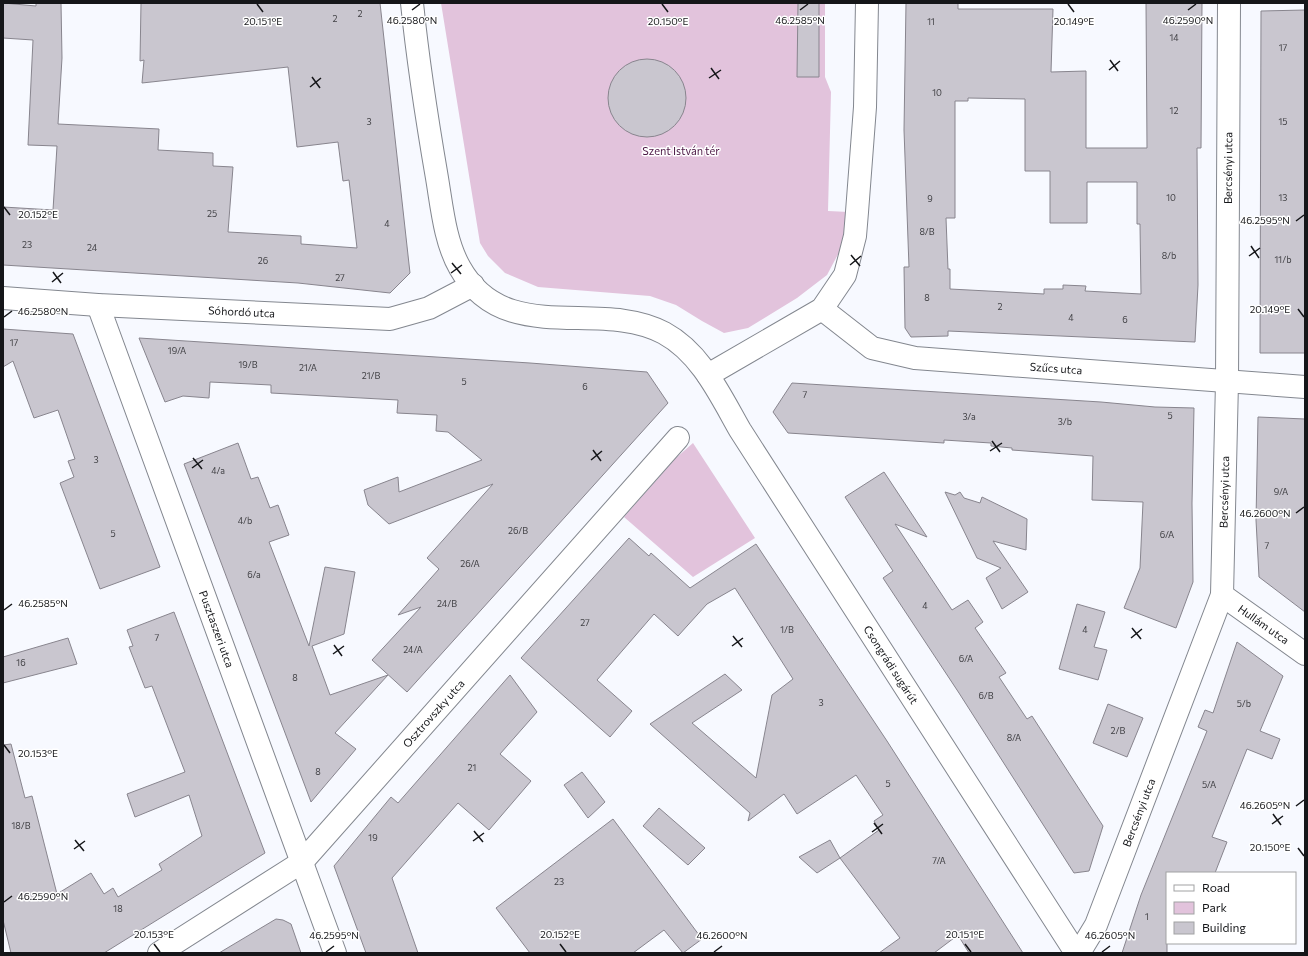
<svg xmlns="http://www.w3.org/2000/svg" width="1308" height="956" font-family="Commissioner,sans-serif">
  <rect width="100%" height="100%" fill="#f7f9ff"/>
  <path fill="#e2c3dc" d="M 441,3 L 825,3 L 825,77 L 831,92 L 828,211 L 849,212 L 844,243 L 827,275 L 797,298 L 748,328 L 724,333 L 702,321 L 676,305 L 650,296 L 538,287 L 505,273 L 488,256 L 480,243 Z
    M 693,443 L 755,538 L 693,577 L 624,517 L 676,458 Z"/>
  <path fill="#c9c6cf" stroke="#88858e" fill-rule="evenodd" d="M 3,3 L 36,6 L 36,3 L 61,3 L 62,58 L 58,124 L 159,129 L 158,150 L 213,153 L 213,166 L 233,167 L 228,232 L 301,236 L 301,244 L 357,248 L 349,180 L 343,181 L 338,142 L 297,147 L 288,67 L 142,83 L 144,60 L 140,61 L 141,3 L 380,3 L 410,273 L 390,293 L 298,283 L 3,265 L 3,207 L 53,210 L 57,146 L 28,145 L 33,40 L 3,38 Z
    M 798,3 L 819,3 L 819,77 L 797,77 Z
    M 906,3 L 958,3 L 958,9 L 1053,9 L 1051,72 L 1086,71 L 1086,148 L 1147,148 L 1146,3 L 1202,3 L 1201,148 L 1197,148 L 1198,285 L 1195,342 L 948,331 L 948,336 L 911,337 L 905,328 L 904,267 L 909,267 L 904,130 ZM 968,98 L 1025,99 L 1025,171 L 1050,171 L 1050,223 L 1087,223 L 1087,182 L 1137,182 L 1137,224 L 1140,224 L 1141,294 L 1085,291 L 1086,286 L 1063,285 L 1063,289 L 1044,289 L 1044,294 L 950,289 L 950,269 L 948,269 L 946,218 L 955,218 L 955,101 L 968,101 Z
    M 1305,10 L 1305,353 L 1260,353 L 1261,11 Z
    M608 98a39 39 0 1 1 78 0a39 39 0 1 1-78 0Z
    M 3,329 L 73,334 L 160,567 L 100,589 L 60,483 L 74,477 L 68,461 L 75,459 L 58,410 L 34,418 L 13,361 L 3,367 Z
    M 139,338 L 530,363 L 647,372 L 668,403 L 407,692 L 372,660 L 421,607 L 398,615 L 439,569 L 427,558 L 493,484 L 389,524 L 368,505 L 364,490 L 398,477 L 399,492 L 482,460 L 448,432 L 436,431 L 437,415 L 397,413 L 398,400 L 271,393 L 271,385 L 210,382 L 209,398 L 183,396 L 165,402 Z
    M 792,383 L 1101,402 L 1155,407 L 1194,408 L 1192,503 L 1193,582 L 1176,628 L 1124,608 L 1140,568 L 1143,502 L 1092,500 L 1093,456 L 1012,450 L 1012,448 L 991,446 L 991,443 L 944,440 L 944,443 L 788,433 L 773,412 Z
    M 1258,417 L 1305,419 L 1305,612 L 1259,577 L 1256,520 Z
    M 238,443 L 251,479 L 258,477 L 270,508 L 278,505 L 289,535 L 269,542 L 309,646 L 325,567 L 355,572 L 344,634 L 312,646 L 330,695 L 388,675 L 335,733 L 356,749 L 311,802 L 184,464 Z
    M 884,472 L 927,537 L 895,524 L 952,610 L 968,600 L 983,622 L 975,628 L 1006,673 L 999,677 L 1027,719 L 1032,716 L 1103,826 L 1089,871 L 1074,873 L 959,693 L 883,578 L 893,571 L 845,497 Z
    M 945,492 L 955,495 L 960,492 L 964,498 L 980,503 L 982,497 L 1027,519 L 1026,550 L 993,541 L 1028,592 L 1002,609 L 986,578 L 1001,568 L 977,558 Z
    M 629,538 L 649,556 L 651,553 L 690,588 L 756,544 L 887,741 L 1023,953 L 969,953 L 958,935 L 934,953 L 879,953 L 900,938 L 840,858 L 879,830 L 874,821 L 883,815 L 856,775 L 797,814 L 784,794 L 748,821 L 750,813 L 650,724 L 725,674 L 742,690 L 692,723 L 756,778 L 772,695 L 793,679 L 735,588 L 707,604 L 678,636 L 654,614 L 597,680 L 632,711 L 610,737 L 521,658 Z
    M 1077,604 L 1105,612 L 1094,647 L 1107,650 L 1098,680 L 1059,669 Z
    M 174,612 L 265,853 L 104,953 L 11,953 L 3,920 L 3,745 L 11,744 L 25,798 L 32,796 L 57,894 L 91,873 L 104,894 L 113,888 L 118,897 L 162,870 L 159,864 L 202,836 L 189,795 L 135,817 L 127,794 L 185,772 L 152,686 L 145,688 L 129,647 L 133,646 L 127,630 Z
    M 68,638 L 77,664 L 3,683 L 3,657 Z
    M 1237,642 L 1283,676 L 1260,731 L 1280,739 L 1272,759 L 1247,749 L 1212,837 L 1227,842 L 1215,873 L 1167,873 L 1167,953 L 1122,953 L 1141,895 L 1207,731 L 1198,727 L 1205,710 L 1213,713 Z
    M 510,675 L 537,712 L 500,754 L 531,781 L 489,830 L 458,803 L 392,878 L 418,953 L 366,953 L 334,866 L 391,797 L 398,803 Z
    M 1108,704 L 1143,718 L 1127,757 L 1093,743 Z
    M 582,772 L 605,802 L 588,818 L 564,785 Z
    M 659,808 L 705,848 L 688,865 L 643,826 Z
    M 613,819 L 702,939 L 683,953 L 664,930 L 633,953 L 530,953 L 496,908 Z
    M 830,840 L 840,858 L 817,873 L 799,857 Z
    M 276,919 L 283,920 L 291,924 L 301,953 L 219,953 Z"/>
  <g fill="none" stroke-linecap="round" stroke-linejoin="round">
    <defs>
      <g id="minor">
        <path id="s1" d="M 412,3 C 418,62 427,120 437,178 C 442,208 445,242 460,268 C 505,348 599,298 664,333 C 701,353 720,395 740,430 L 1076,953"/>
        <path id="s2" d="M 3,298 L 98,305 L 390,319 L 429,308 L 473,285"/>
        <path id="s3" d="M 98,305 L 335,953"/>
        <path id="s4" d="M 822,309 L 872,348 L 915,358 L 1305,387"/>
        <path d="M 708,375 L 822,309 L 845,275 L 855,236 L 857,212 L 865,107 L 867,3"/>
        <path id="s5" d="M 1222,595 L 1305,654"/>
        <path id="s6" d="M 159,953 L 302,862 L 678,438"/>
        <path id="s7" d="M 1079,953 L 1096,925 L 1222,595 L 1227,382 L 1229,3"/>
      </g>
    </defs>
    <use href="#minor" stroke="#83878f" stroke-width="24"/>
    <use href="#minor" stroke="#fff" stroke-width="22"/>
  </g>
  <path fill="none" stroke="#151619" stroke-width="1.5" d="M 257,4 L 263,12M 662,4 L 668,12M 1068,4 L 1074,12M 412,10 L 420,4M 800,10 L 808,4M 1188,10 L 1196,4M 1110,60 L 1118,71M 711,68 L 719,79M 1109,70 L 1120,61M 312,77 L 320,88M 709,78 L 721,70M 310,87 L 321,78M 4,207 L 10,215M 1296,221 L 1304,215M 1251,246 L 1259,258M 851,255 L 860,266M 1249,256 L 1260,248M 452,263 L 461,274M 850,265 L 861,256M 53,272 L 61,283M 451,273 L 462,265M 52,282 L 63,273M 1298,309 L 1304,317M 4,317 L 12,311M 992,441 L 1000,452M 593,450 L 601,461M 990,451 L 1002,443M 193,458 L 202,469M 591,460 L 602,451M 192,468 L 203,460M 1296,513 L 1304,507M 4,610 L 12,604M 1132,628 L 1141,639M 733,636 L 742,647M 1131,638 L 1142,629M 334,645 L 342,656M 732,646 L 743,638M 333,654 L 344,646M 4,745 L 10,753M 1296,806 L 1304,800M 1273,814 L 1281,825M 874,823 L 882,834M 1272,824 L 1283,816M 474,831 L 483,842M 872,832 L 883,824M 75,840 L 84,851M 473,841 L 484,833M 1298,848 L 1304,856M 74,849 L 85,841M 4,902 L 12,896M 154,944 L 160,952M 560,944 L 566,952M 965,944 L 971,952M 326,952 L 334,946M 714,952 L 722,946M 1102,952 L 1110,946"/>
  <g text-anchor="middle" stroke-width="3" stroke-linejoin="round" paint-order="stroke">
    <g font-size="9" fill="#424246">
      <text x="360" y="17">2</text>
      <text x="335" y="22">2</text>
      <text x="931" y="25">11</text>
      <text x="1174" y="41">14</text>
      <text x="1283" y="51">17</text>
      <text x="937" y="96">10</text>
      <text x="1174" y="114">12</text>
      <text x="369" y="125">3</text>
      <text x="1283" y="125">15</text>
      <text x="1171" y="201">10</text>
      <text x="1283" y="201">13</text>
      <text x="930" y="202">9</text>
      <text x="212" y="217">25</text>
      <text x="387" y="227">4</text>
      <text x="927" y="235">8/B</text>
      <text x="27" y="248">23</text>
      <text x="92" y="251">24</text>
      <text x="1169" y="259">8/b</text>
      <text x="1283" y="263">11/b</text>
      <text x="263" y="264">26</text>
      <text x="340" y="281">27</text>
      <text x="927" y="301">8</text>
      <text x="1000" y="310">2</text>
      <text x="1071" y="321">4</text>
      <text x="1125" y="323">6</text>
      <text x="14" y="346">17</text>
      <text x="177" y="354">19/A</text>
      <text x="248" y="368">19/B</text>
      <text x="308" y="371">21/A</text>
      <text x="371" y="379">21/B</text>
      <text x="464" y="385">5</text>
      <text x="585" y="390">6</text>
      <text x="805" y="398">7</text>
      <text x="1170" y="419">5</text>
      <text x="969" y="420">3/a</text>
      <text x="1065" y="425">3/b</text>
      <text x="96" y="463">3</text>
      <text x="218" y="474">4/a</text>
      <text x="1281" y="495">9/A</text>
      <text x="245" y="524">4/b</text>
      <text x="518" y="534">26/B</text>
      <text x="113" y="537">5</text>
      <text x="1167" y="538">6/A</text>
      <text x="1267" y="549">7</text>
      <text x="470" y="567">26/A</text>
      <text x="254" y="578">6/a</text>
      <text x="447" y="607">24/B</text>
      <text x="925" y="609">4</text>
      <text x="585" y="626">27</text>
      <text x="787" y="633">1/B</text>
      <text x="1085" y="633">4</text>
      <text x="157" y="641">7</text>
      <text x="413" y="653">24/A</text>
      <text x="966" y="662">6/A</text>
      <text x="21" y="666">16</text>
      <text x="295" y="681">8</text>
      <text x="986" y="699">6/B</text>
      <text x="821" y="706">3</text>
      <text x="1244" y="707">5/b</text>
      <text x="1118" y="734">2/B</text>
      <text x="1014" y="741">8/A</text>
      <text x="472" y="771">21</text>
      <text x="318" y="775">8</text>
      <text x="888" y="787">5</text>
      <text x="1209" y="788">5/A</text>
      <text x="21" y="829">18/B</text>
      <text x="373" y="841">19</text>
      <text x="939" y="864">7/A</text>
      <text x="559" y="885">23</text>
      <text x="118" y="912">18</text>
      <text x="1147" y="920">1</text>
    </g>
    <g font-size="11" fill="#4b1744" stroke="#fff">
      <text x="681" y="155">Szent István tér</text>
    </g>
    <g font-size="11" fill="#151619" stroke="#fff">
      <text dy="4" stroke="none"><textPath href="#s7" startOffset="813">Bercsényi utca</textPath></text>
      <text dy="4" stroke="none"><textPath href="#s2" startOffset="239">Sóhordó utca</textPath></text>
      <text dy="4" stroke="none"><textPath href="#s4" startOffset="249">Szűcs utca</textPath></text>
      <text dy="4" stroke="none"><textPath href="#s7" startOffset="489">Bercsényi utca</textPath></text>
      <text dy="4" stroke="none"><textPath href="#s5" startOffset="51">Hullám utca</textPath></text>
      <text dy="4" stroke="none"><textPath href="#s3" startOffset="345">Pusztaszeri utca</textPath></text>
      <text dy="4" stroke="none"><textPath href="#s1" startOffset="898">Csongrádi sugárút</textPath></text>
      <text dy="4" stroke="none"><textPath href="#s6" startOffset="368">Osztrovszky utca</textPath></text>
      <text dy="4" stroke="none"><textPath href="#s7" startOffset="153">Bercsényi utca</textPath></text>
    </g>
  </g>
  <g font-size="10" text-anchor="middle" fill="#151619" stroke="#fff" stroke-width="3" stroke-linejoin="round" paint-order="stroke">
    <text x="412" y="24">46.2580°N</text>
    <text x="800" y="24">46.2585°N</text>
    <text x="1188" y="24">46.2590°N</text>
    <text x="263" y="25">20.151°E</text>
    <text x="1074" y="25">20.149°E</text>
    <text x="668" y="25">20.150°E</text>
    <text x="38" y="218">20.152°E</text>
    <text x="1265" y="224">46.2595°N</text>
    <text x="1270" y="313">20.149°E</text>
    <text x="43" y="315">46.2580°N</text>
    <text x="1265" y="517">46.2600°N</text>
    <text x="43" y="607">46.2585°N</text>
    <text x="38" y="757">20.153°E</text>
    <text x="1265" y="809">46.2605°N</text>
    <text x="1270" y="851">20.150°E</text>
    <text x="43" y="900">46.2590°N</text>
    <text x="154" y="938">20.153°E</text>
    <text x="560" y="938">20.152°E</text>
    <text x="965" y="938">20.151°E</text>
    <text x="334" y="939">46.2595°N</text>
    <text x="722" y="939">46.2600°N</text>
    <text x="1110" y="939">46.2605°N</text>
  </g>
  <rect width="1308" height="956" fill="none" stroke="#151619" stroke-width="8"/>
  <rect x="1166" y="872" width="130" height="72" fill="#ffffff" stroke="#a1a2a3"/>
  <rect x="1174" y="885" width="20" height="6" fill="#ffffff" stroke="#a1a2a3"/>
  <text x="1202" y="892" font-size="12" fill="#151619">Road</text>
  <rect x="1174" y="902" width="20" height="12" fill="#e2c3dc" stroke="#a1a2a3"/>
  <text x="1202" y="912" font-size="12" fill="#151619">Park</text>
  <rect x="1174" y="922" width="20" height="12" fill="#c9c6cf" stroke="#a1a2a3"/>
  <text x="1202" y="932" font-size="12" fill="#151619">Building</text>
</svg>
